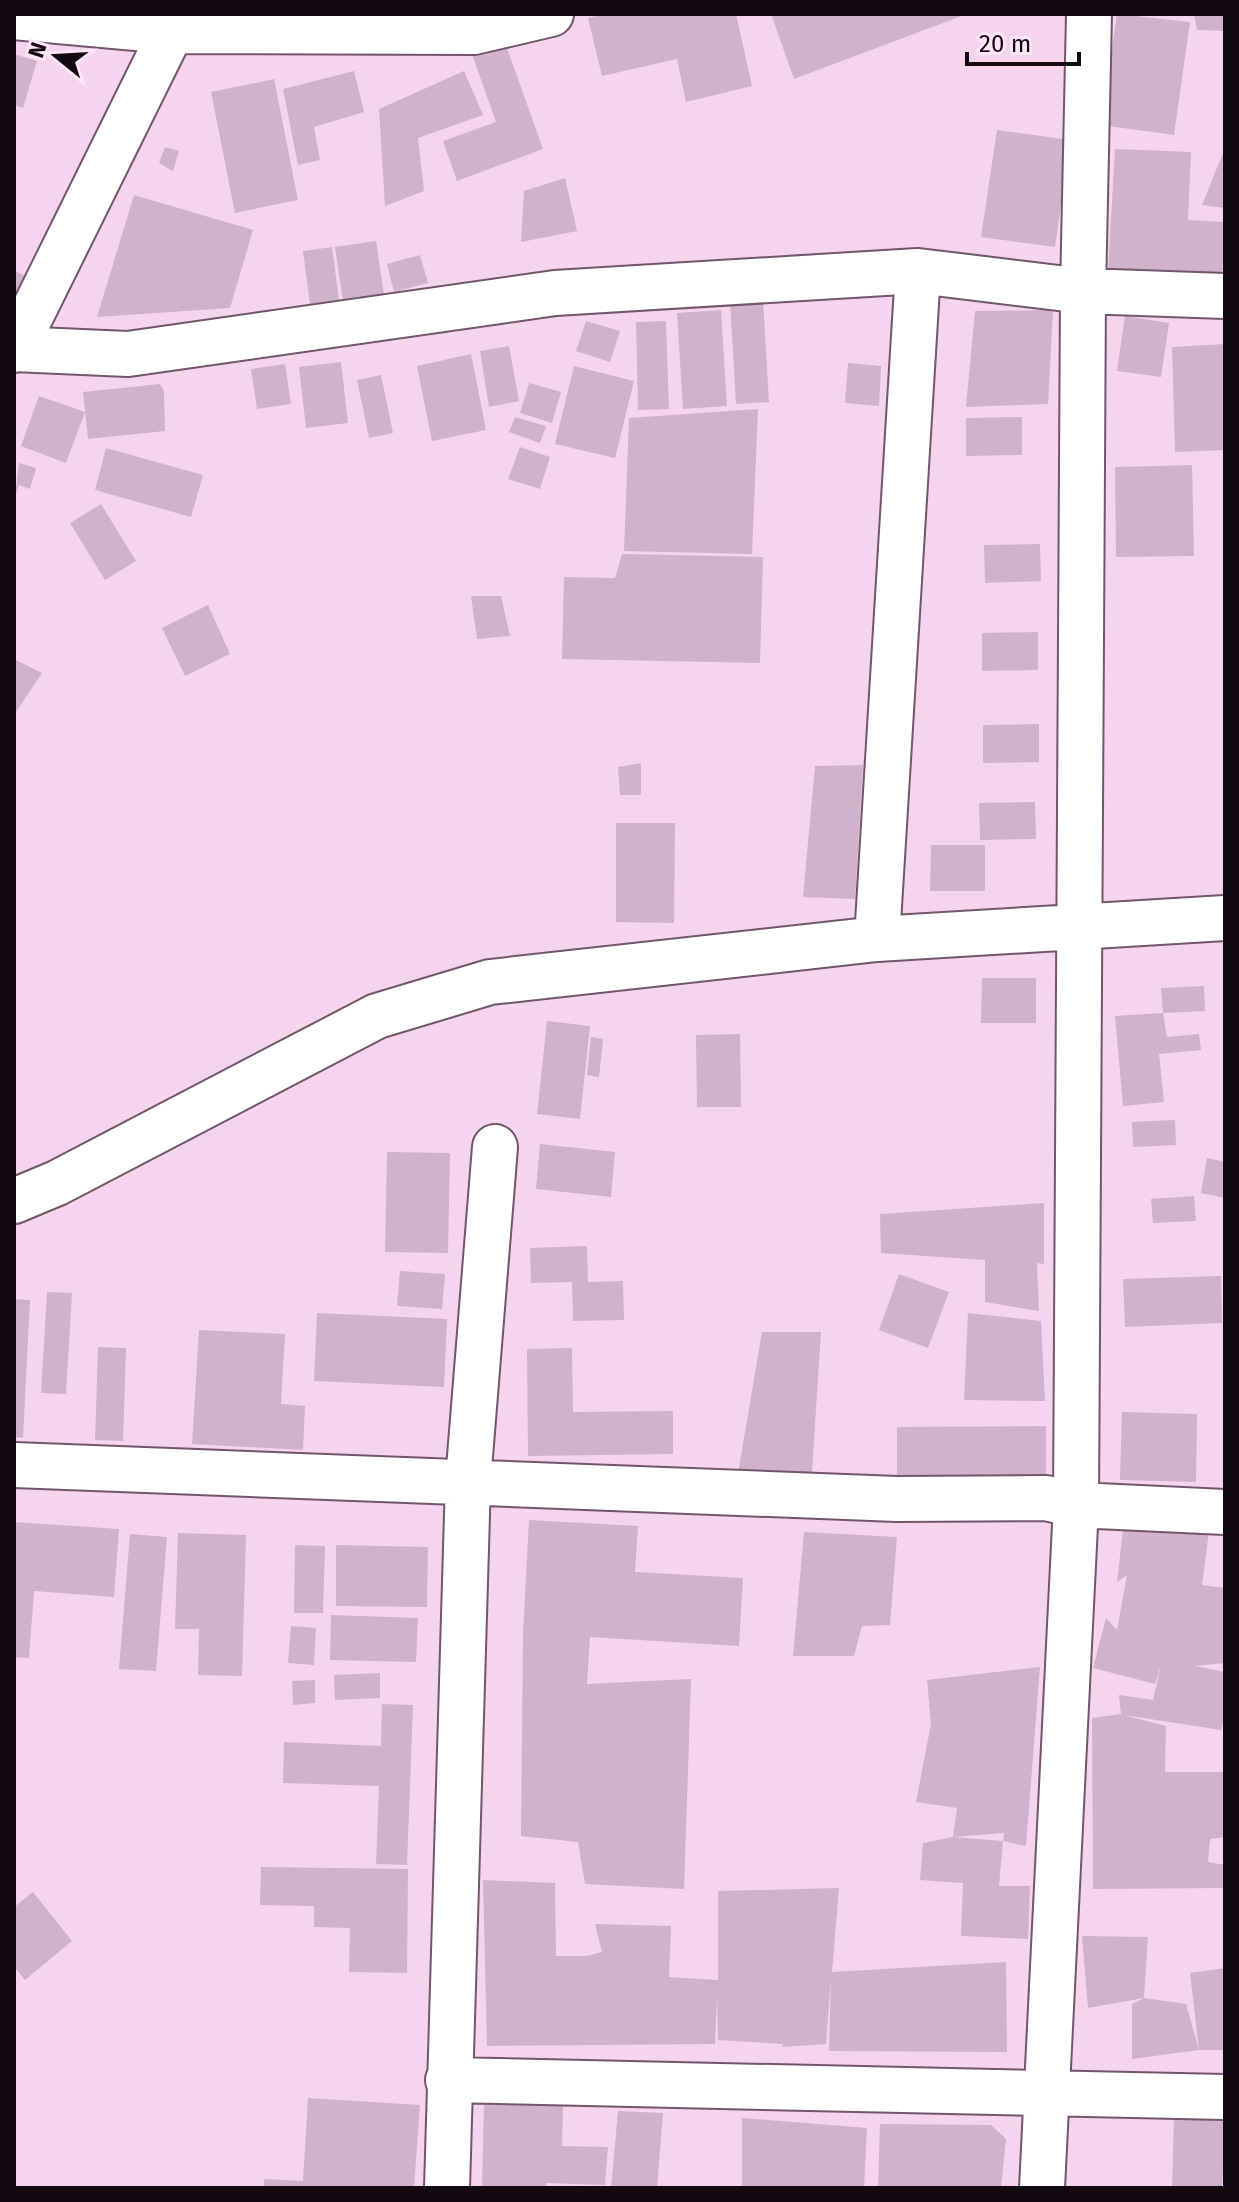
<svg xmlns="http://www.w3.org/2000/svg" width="1239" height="2202" font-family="'Fira Sans',sans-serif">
  <rect width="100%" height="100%" fill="#f5d5ee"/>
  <path fill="#d0b2ca" d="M 604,14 L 736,14 L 752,86 L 686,102 L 677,59 L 602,76 L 588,18 Z
    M 771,14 L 967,14 L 794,79 Z
    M 1117,14 L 1190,22 L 1174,135 L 1101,125 Z
    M 1194,14 L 1225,14 L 1225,31 L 1197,30 Z
    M 501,31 L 543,149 L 457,181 L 443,141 L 496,122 L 468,43 Z
    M 14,54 L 37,61 L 23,108 L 14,105 Z
    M 354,71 L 364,112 L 314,127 L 320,160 L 298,165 L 283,89 Z
    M 464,71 L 483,115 L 418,138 L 424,191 L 385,206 L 379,109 Z
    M 274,79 L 298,200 L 235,213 L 211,92 Z
    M 997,130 L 1070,140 L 1055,247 L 981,237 Z
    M 165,147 L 179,151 L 173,171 L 159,163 Z
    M 1225,148 L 1225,208 L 1202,205 Z
    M 1115,149 L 1191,152 L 1188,220 L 1225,222 L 1222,277 L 1108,271 Z
    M 565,178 L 577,231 L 521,242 L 524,191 Z
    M 134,195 L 253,230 L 230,308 L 97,317 Z
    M 376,241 L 384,295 L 343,302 L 335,247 Z
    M 332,247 L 339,300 L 310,304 L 303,251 Z
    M 420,255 L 428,283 L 394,292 L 387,264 Z
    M 14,270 L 28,278 L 14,301 Z
    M 763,299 L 769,402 L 736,404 L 730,301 Z
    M 721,310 L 727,406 L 683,409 L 677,313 Z
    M 1053,310 L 1048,404 L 966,407 L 975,311 Z
    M 1125,316 L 1169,323 L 1161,377 L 1117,371 Z
    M 586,321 L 620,331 L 610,362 L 576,351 Z
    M 666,321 L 669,409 L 638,410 L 636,322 Z
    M 1225,344 L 1225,450 L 1175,452 L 1172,347 Z
    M 509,346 L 519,401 L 489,407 L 480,351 Z
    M 471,354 L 486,430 L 432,441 L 417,366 Z
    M 341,362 L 348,423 L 306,428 L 299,367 Z
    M 848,363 L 881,366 L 879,406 L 845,403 Z
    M 285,364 L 291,404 L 257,409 L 251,369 Z
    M 574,366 L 634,381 L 615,458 L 555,444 Z
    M 381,375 L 393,433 L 369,438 L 357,380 Z
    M 529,383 L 561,392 L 552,423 L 520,413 Z
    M 160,384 L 164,391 L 165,431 L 88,439 L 83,392 Z
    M 39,396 L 85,412 L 66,463 L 21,446 Z
    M 758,409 L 752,554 L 624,551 L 629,418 Z
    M 515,417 L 546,426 L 540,443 L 509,432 Z
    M 1022,417 L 1022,455 L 966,456 L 966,418 Z
    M 520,447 L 550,457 L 540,489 L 508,479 Z
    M 106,448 L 203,475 L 191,517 L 95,490 Z
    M 19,463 L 36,468 L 30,489 L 19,485 L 15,497 Z
    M 1192,465 L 1194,556 L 1116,557 L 1115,467 Z
    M 101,504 L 136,561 L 105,580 L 70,523 Z
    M 1040,544 L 1041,581 L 985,583 L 984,545 Z
    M 622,554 L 763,557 L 760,663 L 562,659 L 564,577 L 615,578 Z
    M 471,596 L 501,596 L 510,636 L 477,639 Z
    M 208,605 L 230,654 L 185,676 L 162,628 Z
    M 1038,632 L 1038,670 L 982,671 L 982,633 Z
    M 14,659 L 42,673 L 14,715 Z
    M 1039,724 L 1039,762 L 983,763 L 983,725 Z
    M 641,763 L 641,795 L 620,795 L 618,767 Z
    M 863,765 L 855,899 L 803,897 L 815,766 Z
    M 1035,802 L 1036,839 L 980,840 L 979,803 Z
    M 616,823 L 675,823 L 674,923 L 616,922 Z
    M 931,845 L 985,845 L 985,891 L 930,891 Z
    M 982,978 L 1036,978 L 1036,1023 L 981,1023 Z
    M 1204,986 L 1205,1011 L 1163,1013 L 1161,988 Z
    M 1163,1013 L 1167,1037 L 1199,1034 L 1201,1050 L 1159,1054 L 1164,1102 L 1123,1106 L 1115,1016 Z
    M 547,1021 L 590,1026 L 580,1119 L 537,1114 Z
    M 740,1034 L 741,1107 L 697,1107 L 696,1035 Z
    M 591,1037 L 603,1039 L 599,1077 L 587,1075 Z
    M 1175,1120 L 1176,1145 L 1133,1147 L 1132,1122 Z
    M 540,1144 L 615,1152 L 611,1197 L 536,1189 Z
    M 387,1152 L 450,1153 L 448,1253 L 385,1252 Z
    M 1207,1158 L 1225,1162 L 1225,1198 L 1201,1193 Z
    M 1194,1196 L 1196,1221 L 1153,1223 L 1151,1199 Z
    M 1044,1203 L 1044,1264 L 1037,1263 L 1039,1311 L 985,1302 L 985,1260 L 881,1253 L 880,1214 Z
    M 587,1246 L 588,1282 L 623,1281 L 624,1320 L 573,1321 L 572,1282 L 531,1283 L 530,1248 Z
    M 400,1271 L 445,1274 L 442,1309 L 397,1306 Z
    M 899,1274 L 949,1292 L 928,1348 L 879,1330 Z
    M 1221,1276 L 1222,1323 L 1125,1327 L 1123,1279 Z
    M 47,1292 L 72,1293 L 66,1394 L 41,1393 Z
    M 14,1299 L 30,1300 L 23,1438 L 14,1437 Z
    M 317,1313 L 447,1319 L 444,1387 L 314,1381 Z
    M 968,1313 L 1041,1321 L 1045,1401 L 964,1400 Z
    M 199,1330 L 285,1334 L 281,1404 L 305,1406 L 303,1450 L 192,1444 Z
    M 762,1332 L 821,1332 L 811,1486 L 735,1491 Z
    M 98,1347 L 126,1348 L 123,1441 L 95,1440 Z
    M 572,1348 L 573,1412 L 673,1411 L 673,1454 L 528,1456 L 527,1349 Z
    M 1122,1412 L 1197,1414 L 1196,1482 L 1120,1480 Z
    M 1046,1426 L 1046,1498 L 897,1499 L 897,1427 Z
    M 529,1520 L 638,1526 L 635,1572 L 743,1578 L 739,1646 L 590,1637 L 587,1684 L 691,1679 L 684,1889 L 585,1884 L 578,1842 L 521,1836 L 523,1634 Z
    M 1124,1521 L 1209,1531 L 1202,1585 L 1225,1588 L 1225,1663 L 1195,1666 L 1225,1672 L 1225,1714 L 1221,1730 L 1124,1715 L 1166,1726 L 1165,1772 L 1225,1772 L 1225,1837 L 1210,1839 L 1208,1862 L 1225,1865 L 1225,1888 L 1093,1889 L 1092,1718 L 1121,1714 L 1119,1695 L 1153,1700 L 1161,1665 L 1155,1684 L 1093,1668 L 1106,1618 L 1117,1630 L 1127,1575 L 1117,1582 Z
    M 14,1522 L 119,1529 L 114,1597 L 34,1591 L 29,1658 L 14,1657 Z
    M 804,1532 L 897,1537 L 890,1625 L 862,1626 L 854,1656 L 793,1656 Z
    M 178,1533 L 246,1535 L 242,1676 L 198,1675 L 199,1629 L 175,1629 Z
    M 130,1534 L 167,1537 L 156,1671 L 119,1669 Z
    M 295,1545 L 325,1546 L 323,1613 L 294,1613 Z
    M 336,1545 L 428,1547 L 427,1607 L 336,1606 Z
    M 331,1615 L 418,1618 L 416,1662 L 330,1660 Z
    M 291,1626 L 316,1628 L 314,1665 L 288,1663 Z
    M 1040,1667 L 1026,1846 L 1003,1841 L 999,1886 L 1030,1886 L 1028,1939 L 961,1936 L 963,1883 L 920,1880 L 923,1843 L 953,1837 L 1003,1841 L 1004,1833 L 953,1837 L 957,1808 L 916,1802 L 931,1724 L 927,1680 Z
    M 380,1673 L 380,1698 L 335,1700 L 334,1675 Z
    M 315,1680 L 315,1703 L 293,1705 L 292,1681 Z
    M 382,1704 L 413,1705 L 407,1865 L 376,1864 L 379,1786 L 283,1783 L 284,1742 L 381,1746 Z
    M 261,1867 L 408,1869 L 407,1973 L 349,1972 L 350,1928 L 314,1927 L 314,1906 L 260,1905 Z
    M 483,1880 L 555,1883 L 556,1956 L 586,1956 L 602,1952 L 595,1924 L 671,1926 L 669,1977 L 718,1980 L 718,1891 L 839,1888 L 832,1972 L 1006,1962 L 1007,2052 L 829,2051 L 831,1978 L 826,2044 L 783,2047 L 783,2044 L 718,2040 L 717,1997 L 715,2044 L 487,2046 Z
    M 33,1892 L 72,1941 L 25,1980 L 14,1966 L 14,1907 Z
    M 1082,1936 L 1148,1937 L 1144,1998 L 1088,2008 Z
    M 1225,1968 L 1225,2050 L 1199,2050 L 1190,1973 Z
    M 1144,1998 L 1186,2004 L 1199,2050 L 1132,2059 L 1132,2004 Z
    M 308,2098 L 420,2105 L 414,2188 L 264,2188 L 264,2179 L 303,2181 Z
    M 484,2102 L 563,2106 L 562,2146 L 608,2147 L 605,2185 L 546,2183 L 546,2188 L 482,2188 Z
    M 618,2111 L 663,2113 L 657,2188 L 611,2188 Z
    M 1174,2116 L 1225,2118 L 1222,2188 L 1172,2188 Z
    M 742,2118 L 867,2128 L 864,2188 L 742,2188 Z
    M 880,2124 L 991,2125 L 1006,2139 L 1001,2188 L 878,2188 Z"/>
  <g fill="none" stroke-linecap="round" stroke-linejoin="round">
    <defs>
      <path id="minor" d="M 14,17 L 169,31 L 474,32 L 551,14
        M 14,349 L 128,354 L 555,293 L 918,271 L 1083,291 L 1225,296
        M 14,350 L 180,14
        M 877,939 L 918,271
        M 14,1201 L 57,1183 L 377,1016 L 490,982 L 877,939 L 1225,918
        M 14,1465 L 897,1499 L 1046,1498 L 1076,1505 L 1225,1512
        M 448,2080 L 1225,2097
        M 447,2188 L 468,1481 L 495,1147
        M 1042,2188 L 1076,1505 L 1083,291 L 1089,14"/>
    </defs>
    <use href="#minor" stroke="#71566c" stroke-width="48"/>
    <use href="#minor" stroke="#fff" stroke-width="44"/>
  </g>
  <rect width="1239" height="2202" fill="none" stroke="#130911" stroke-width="32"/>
  <g transform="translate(56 56) rotate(288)" stroke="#fee5f9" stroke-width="6" paint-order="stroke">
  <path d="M0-6L14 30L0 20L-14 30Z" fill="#130911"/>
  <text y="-12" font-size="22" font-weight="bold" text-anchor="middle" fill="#130911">N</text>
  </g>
  <path d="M967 52v12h112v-12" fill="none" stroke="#130911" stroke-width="4"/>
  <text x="979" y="52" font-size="24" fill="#130911" stroke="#fee5f9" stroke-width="6" paint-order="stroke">20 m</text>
</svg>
